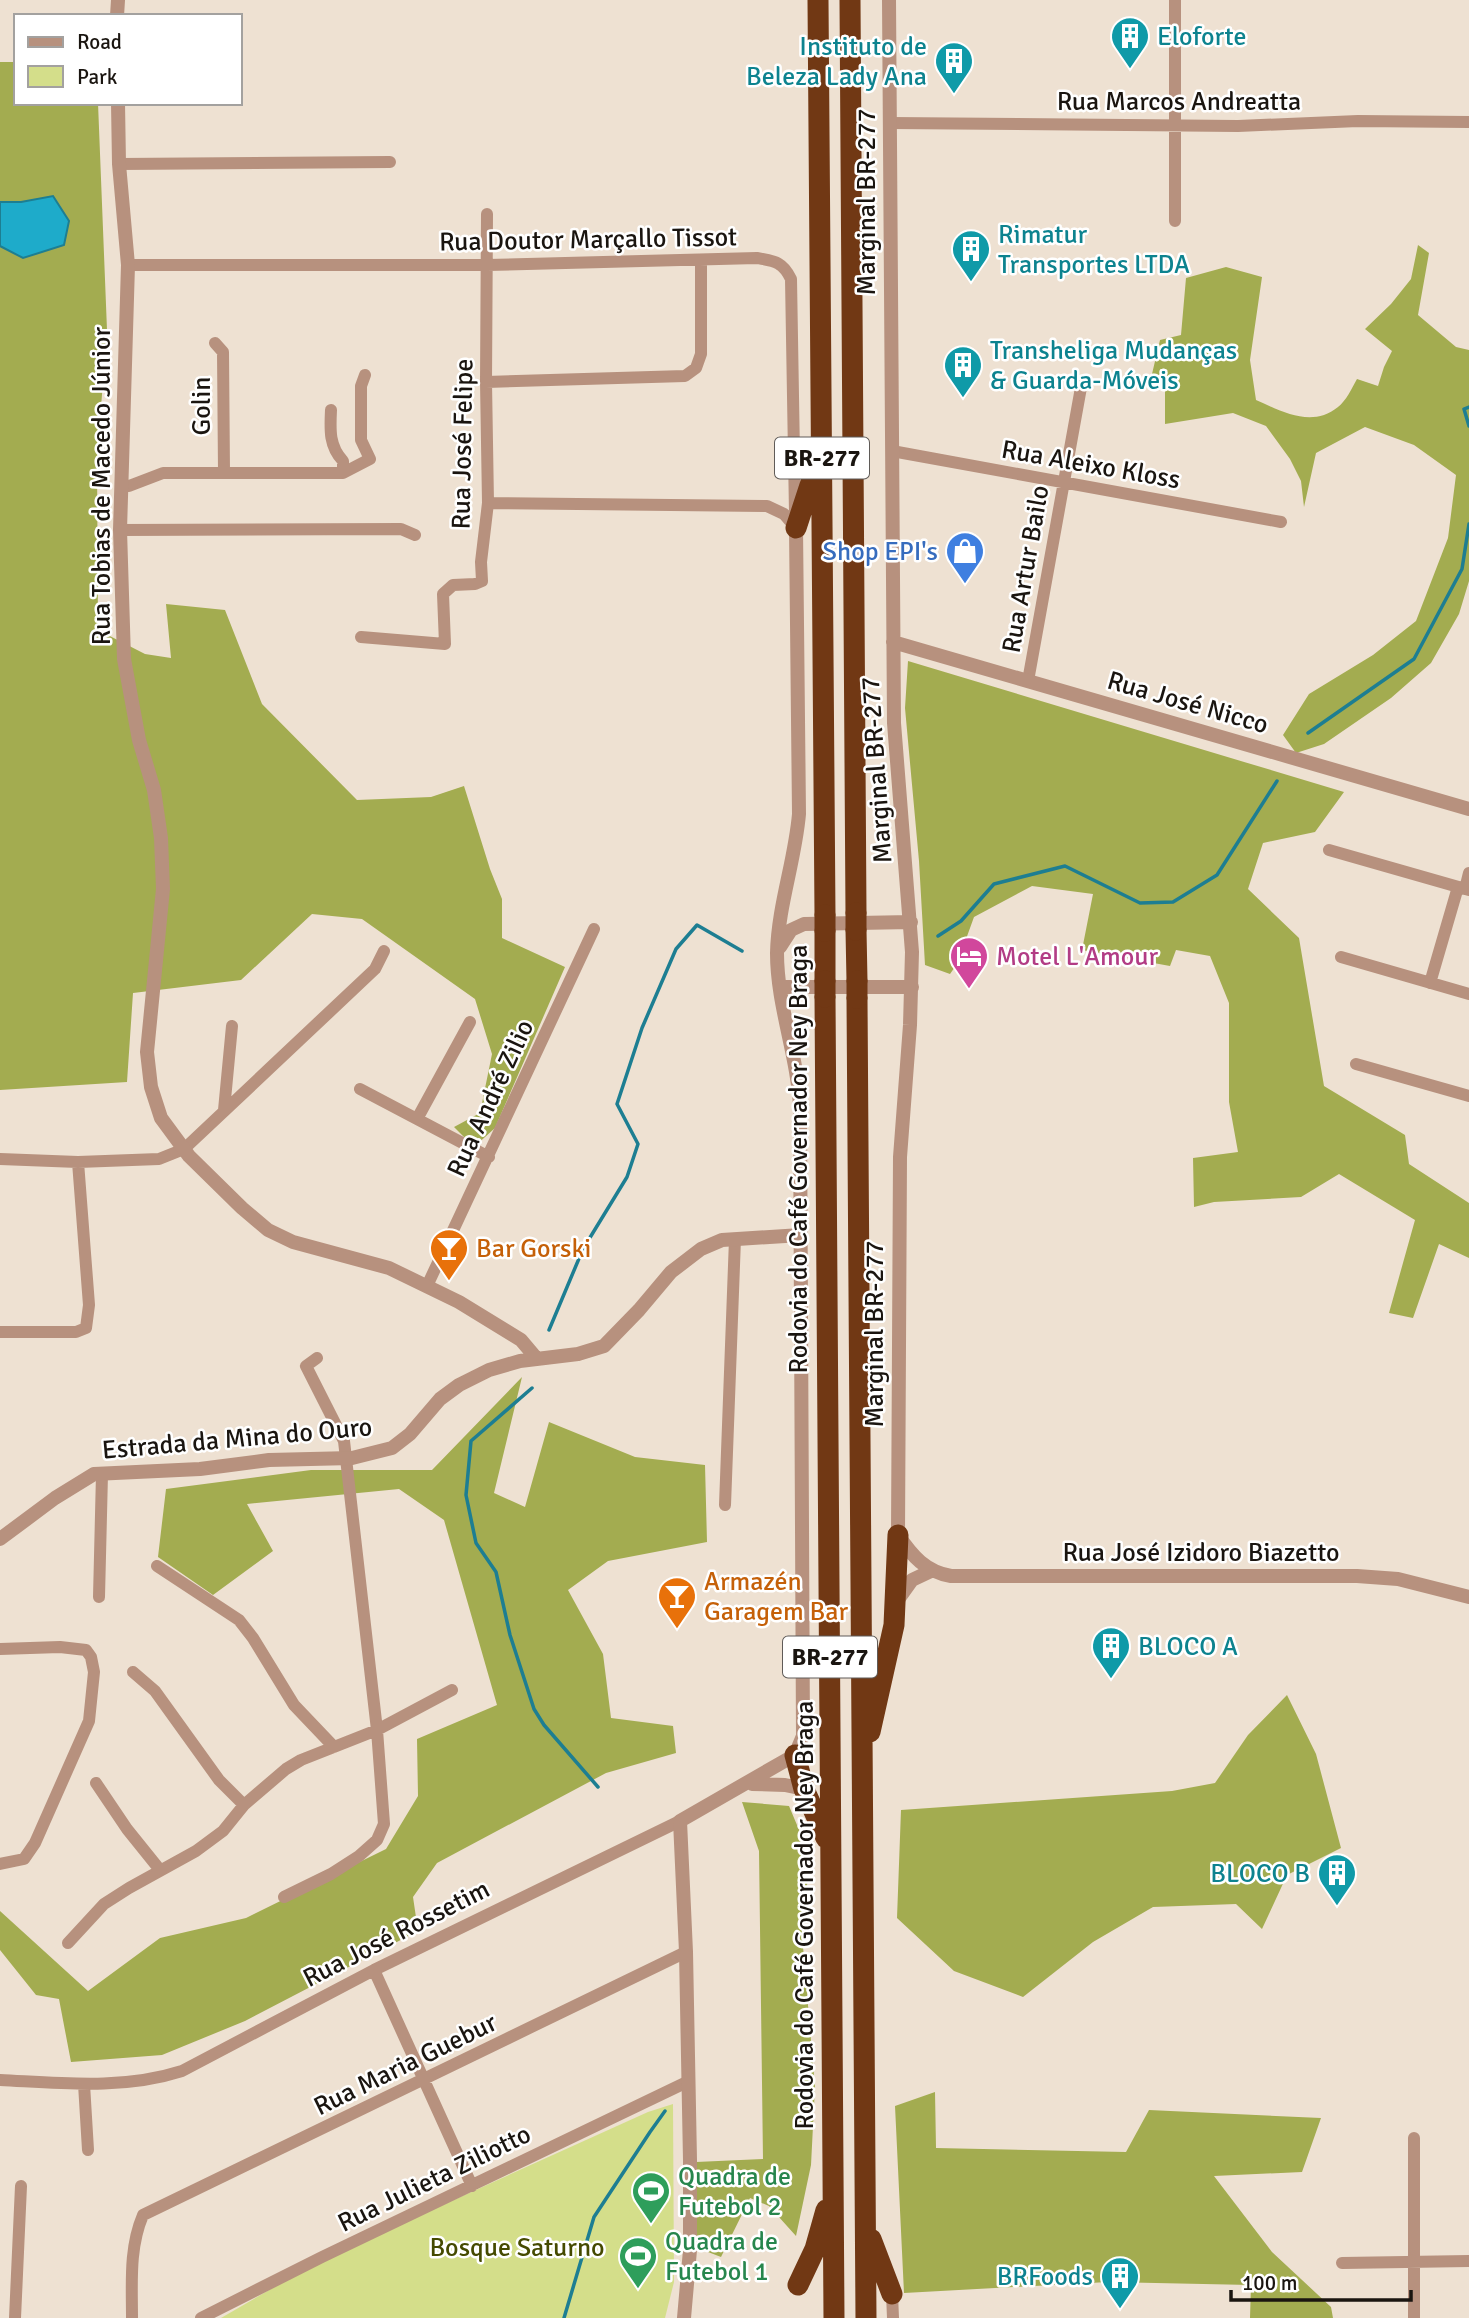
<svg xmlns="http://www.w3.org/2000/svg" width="1469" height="2318" font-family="Signika,sans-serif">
  <rect width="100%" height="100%" fill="#eee1d2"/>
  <path fill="#d4de8a" d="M 673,2104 L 674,2282 L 665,2318 L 221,2318 L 321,2260 L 648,2112 Z"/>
  <path fill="#a3ac50" d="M 0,62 L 16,62 L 16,103 L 98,103 L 107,330 L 97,459 L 98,630 L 145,654 L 171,658 L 166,604 L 225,610 L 262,704 L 357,800 L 431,797 L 464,786 L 490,869 L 502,899 L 502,938 L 565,967 L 495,1128 L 474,1147 L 454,1127 L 480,1113 L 492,1054 L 475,999 L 362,919 L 312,914 L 241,980 L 133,993 L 127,1082 L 0,1090 Z
    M 1418,245 L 1429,253 L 1418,315 L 1456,347 L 1469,350 L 1469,581 L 1459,614 L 1431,663 L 1391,698 L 1324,744 L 1296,753 L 1283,735 L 1309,694 L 1373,655 L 1416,621 L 1448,538 L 1456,475 L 1414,445 L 1365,427 L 1316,453 L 1304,507 L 1301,481 L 1290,459 L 1266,426 L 1233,413 L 1165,424 L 1165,380 L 1152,374 L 1160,340 L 1181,335 L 1186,278 L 1226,267 L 1262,277 L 1250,360 L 1256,400 C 1283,412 1312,428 1338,407 C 1346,401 1352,388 1357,379 L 1378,386 L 1384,367 L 1392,351 L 1365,329 L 1391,304 L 1411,279 Z
    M 908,661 L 1344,792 L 1315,832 L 1263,843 L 1248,889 L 1299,938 L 1324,1086 L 1405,1135 L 1409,1164 L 1469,1203 L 1469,1258 L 1439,1244 L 1413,1318 L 1389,1313 L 1415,1220 L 1339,1174 L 1301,1197 L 1214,1202 L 1194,1207 L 1193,1158 L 1238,1152 L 1229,1102 L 1229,1003 L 1210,956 L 1176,950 L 1170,966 L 1082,950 L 1093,894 L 1032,886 L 974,917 L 957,964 L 950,974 L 925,965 L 919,861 L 905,708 Z
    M 522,1377 L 494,1493 L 525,1507 L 549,1422 L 635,1457 L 705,1465 L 707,1542 L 608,1561 L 568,1590 L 603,1654 L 611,1718 L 673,1726 L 676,1753 L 606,1773 L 437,1863 L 413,1897 L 418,1931 L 245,2021 L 162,2055 L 71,2062 L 59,1999 L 36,1995 L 0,1950 L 0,1911 L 88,1991 L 160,1938 L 246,1918 L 386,1849 L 418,1796 L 417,1739 L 497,1705 L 444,1520 L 399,1489 L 247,1504 L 273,1551 L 213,1595 L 158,1557 L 166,1489 L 311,1470 L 432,1470 Z
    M 1287,1695 L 1316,1754 L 1341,1848 L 1287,1875 L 1262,1929 L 1236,1904 L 1153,1907 L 1093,1942 L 1023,1997 L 954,1971 L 897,1918 L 901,1810 L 1172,1791 L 1215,1783 L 1248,1735 Z
    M 742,1802 L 789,1806 L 810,1856 L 802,1935 L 815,2087 L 811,2165 L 796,2236 L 769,2206 L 750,2198 L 721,2257 L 695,2247 L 696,2162 L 763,2159 L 759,1851 Z
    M 935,2092 L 936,2148 L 1126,2152 L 1149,2110 L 1321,2118 L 1302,2172 L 1214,2176 L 1272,2252 L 1331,2307 L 1333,2318 L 1250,2318 L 1251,2285 L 1108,2282 L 904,2293 L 895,2106 Z"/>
  <path fill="#1eabca" stroke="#1d7e92" stroke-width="2" d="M 53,196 L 69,221 L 64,245 L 23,258 L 0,246 L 0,202 L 21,202 Z"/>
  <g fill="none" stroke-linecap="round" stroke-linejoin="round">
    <path stroke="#1d7e92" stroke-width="3.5" d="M 1469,407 L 1464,409 L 1469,426
      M 1308,733 L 1414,659 L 1462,569 L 1469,524
      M 938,936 L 961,921 L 994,884 L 1065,866 L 1140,903 L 1173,902 L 1217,875 L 1277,781
      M 549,1330 L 583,1249 L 627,1177 L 638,1144 L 617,1104 L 642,1028 L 676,949 L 697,925 L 742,951
      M 532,1388 L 471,1441 L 466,1495 L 476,1543 L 496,1572 L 510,1635 L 534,1709 L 544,1725 L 598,1787
      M 564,2318 L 594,2217 L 650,2132 L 665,2111"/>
    <path stroke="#b7917e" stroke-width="12" d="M 890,123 L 1238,126 L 1358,121 L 1469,122
      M 119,164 L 390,162
      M 1175,221 L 1175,0
      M 128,265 L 487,265 L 757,258 C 775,261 783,262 791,279 L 795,513
      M 215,343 L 223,352 L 224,472
      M 486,382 L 685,376 L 696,368 L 701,354 L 701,261
      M 331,410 C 330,430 329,446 343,461 L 343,473
      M 892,451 L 1281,522
      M 121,485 L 129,486 L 163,473 L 343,473 L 370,459 L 361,440 L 361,386 L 365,375
      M 488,503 L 767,506 L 784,514 L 796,528
      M 120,530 L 401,529 L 415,535
      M 361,637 L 445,644 L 443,594 L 453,585 L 475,584 L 482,581 L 481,562 L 488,503 L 486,382 L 487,214
      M 1028,681 L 1082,382
      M 1329,850 L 1469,890
      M 1465,889 L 1469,873
      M 1341,957 L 1469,994
      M 1430,983 L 1458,887
      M 1356,1064 L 1469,1096
      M 360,1089 L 489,1157
      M 224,1110 L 232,1026
      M 417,1119 L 470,1022
      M 0,1159 L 78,1162 L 159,1159 L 184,1149 L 375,969 L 384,951
      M 427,1286 L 594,929
      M 0,1332 L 76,1332 L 86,1328 L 89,1305 L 78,1162
      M 725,1505 L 735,1239
      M 157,1566 L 239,1620 L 253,1638 L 294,1705 L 334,1747
      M 99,1597 L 102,1474
      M 0,1649 L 60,1647 L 86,1650 L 91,1657 L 94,1672 L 89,1721 L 35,1843 L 24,1859 L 0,1864
      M 133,1672 L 155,1691 L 219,1780 L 244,1805
      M 96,1783 L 127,1829 L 160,1870
      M 284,1897 L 331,1874 L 359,1856 L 377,1840 L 384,1824 L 377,1730 L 344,1441 L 306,1366 L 317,1358
      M 68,1943 L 104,1904 L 129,1888 L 196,1851 L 223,1831 L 244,1805 L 286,1769 L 301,1760 L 377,1730 L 452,1690
      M 374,1970 L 472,2186
      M 0,2080 C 61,2083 123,2090 182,2071 L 374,1970 L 680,1821
      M 84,2084 L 88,2150
      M 1414,2138 L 1414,2318
      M 1342,2263 L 1469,2261
      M 892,2294 L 893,2318
      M 15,2318 L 21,2186
      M 132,2318 C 132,2283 129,2248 143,2215 L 686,1952
      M 201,2318 L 322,2257 L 687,2082"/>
    <path stroke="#b7917e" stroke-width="14" d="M 889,0 L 894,723 L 912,952 L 910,1025 L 900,1157 L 898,1535 C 912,1556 926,1572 951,1576 L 1357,1576 L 1398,1579 L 1469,1597
      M 117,16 L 118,0
      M 118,103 L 119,164 L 128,265 L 120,530 L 124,659 L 139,740 L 154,790 L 161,838 L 163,889 L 147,1052 L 151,1087 L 161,1118 L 189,1156 L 242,1208 L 268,1230 L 293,1242 L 389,1268 L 459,1302 L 521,1340 L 537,1359
      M 893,642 L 1469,809
      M 780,947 L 791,930 L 804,924 L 911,922
      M 780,987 L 912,987
      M 0,1539 L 55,1498 L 94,1474 L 200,1469 L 269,1460 L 352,1458 L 392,1448 L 410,1434 L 440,1399 L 459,1385 L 489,1370 L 520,1361 L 578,1354 L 604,1346 L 639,1310 L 671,1272 L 701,1249 L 722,1240 L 801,1235
      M 897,1601 L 912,1580 L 931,1571
      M 752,1784 L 785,1785 L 804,1789
      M 684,2318 L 690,2250 L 690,2160 L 686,1952 L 680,1821 L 795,1755 L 803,1736 L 800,1108 C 798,1056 777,1006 777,953 C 778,906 795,861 799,814 L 796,528"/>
    <path stroke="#713814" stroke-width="21" d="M 818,0 L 825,915
      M 850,0 L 856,913
      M 796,528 L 816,467
      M 856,930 L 857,981
      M 825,931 L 825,981
      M 825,997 L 834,2318
      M 857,998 L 866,2318
      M 870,1732 L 894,1625 L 898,1535
      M 795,1755 L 804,1789 L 826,1838
      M 871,2239 L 892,2294
      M 798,2285 L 815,2249 L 826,2210"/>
    <path stroke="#713814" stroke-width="21" d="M 825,915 L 825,931
      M 856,930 L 856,913
      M 825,981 L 825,997
      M 857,981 L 857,998"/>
  </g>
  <defs>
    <symbol id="building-pin" viewBox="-11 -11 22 30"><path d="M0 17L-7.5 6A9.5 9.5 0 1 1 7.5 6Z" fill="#0f9aa8" stroke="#fff"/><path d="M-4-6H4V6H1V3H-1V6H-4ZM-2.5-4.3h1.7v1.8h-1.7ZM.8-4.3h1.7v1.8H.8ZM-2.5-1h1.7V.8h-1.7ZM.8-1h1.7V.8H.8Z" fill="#fff"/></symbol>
    <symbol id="shop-pin" viewBox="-11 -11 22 30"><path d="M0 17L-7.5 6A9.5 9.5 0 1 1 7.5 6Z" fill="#3f7fe0" stroke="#fff"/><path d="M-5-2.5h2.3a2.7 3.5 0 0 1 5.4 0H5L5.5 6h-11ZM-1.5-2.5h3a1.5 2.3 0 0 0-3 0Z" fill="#fff"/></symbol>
    <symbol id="hotel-pin" viewBox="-11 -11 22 30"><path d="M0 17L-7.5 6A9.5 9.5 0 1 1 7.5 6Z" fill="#d1479c" stroke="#fff"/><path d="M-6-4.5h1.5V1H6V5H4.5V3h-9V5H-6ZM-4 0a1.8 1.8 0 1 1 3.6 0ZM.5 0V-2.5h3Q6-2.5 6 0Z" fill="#fff"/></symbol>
    <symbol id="bar-pin" viewBox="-11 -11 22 30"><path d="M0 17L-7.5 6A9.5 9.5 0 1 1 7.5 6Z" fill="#e8710a" stroke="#fff"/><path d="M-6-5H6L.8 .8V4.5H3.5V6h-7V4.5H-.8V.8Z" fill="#fff"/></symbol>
    <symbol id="stadium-pin" viewBox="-11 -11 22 30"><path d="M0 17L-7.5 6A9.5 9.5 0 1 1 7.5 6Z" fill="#2e9e5b" stroke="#fff"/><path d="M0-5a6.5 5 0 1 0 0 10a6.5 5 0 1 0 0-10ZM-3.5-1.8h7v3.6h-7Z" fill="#fff"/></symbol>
  </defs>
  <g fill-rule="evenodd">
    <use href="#building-pin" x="1108" y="14" width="44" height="60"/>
    <use href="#building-pin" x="932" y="39" width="44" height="60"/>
    <use href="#building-pin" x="949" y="227" width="44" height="60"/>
    <use href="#building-pin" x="941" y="343" width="44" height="60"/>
    <use href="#shop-pin" x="943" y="529" width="44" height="60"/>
    <use href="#hotel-pin" x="947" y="934" width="44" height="60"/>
    <use href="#bar-pin" x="427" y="1226" width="44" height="60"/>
    <use href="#bar-pin" x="655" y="1574" width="44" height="60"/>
    <use href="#building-pin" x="1089" y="1624" width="44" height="60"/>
    <use href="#building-pin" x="1315" y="1851" width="44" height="60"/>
    <use href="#stadium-pin" x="629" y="2169" width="44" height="60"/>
    <use href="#stadium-pin" x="616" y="2234" width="44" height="60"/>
    <use href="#building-pin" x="1098" y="2254" width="44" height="60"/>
  </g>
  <g text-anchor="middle" stroke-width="5" stroke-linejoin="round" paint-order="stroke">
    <g fill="#fff" stroke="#5f5b58" stroke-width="2">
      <rect x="775" y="437.5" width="94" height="41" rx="5"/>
      <rect x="783" y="1636.5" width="94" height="41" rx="5"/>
    </g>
    <g font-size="24" font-weight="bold" fill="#1a1510">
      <text x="822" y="466">BR-277</text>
      <text x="830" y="1665">BR-277</text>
    </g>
    <g font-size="26" fill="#0d838f" stroke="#fff" text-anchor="start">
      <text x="1157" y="45">Eloforte</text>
      <text x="927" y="55" text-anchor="end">Instituto de<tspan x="927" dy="30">Beleza Lady Ana</tspan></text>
      <text x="998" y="243">Rimatur<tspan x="998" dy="30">Transportes LTDA</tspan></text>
      <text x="990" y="359">Transheliga Mudanças<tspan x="990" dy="30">&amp; Guarda-Móveis</tspan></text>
      <text x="1138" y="1655">BLOCO A</text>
      <text x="1310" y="1882" text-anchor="end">BLOCO B</text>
      <text x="1093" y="2285" text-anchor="end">BRFoods</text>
    </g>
    <g font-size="26" fill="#1a1510" stroke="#fff">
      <text x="1179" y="110">Rua Marcos Andreatta</text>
      <text transform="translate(866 202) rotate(-90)" y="9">Marginal BR-277</text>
      <text transform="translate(588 239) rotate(-1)" y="9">Rua Doutor Marçallo Tissot</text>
      <text transform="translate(201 406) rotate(-90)" y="9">Golin</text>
      <text transform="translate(462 444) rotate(-89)" y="9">Rua José Felipe</text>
      <text transform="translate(1091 464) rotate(10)" y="9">Rua Aleixo Kloss</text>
      <text transform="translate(101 486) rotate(-90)" y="9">Rua Tobias de Macedo Júnior</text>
      <text transform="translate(1025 569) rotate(-80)" y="9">Rua Artur Bailo</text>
      <text transform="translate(1188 702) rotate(16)" y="9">Rua José Nicco</text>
      <text transform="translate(876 770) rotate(-94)" y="9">Marginal BR-277</text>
      <text transform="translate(490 1098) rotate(-65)" y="9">Rua André Zilio</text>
      <text transform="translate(798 1159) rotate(-90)" y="9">Rodovia do Café Governador Ney Braga</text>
      <text transform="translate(874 1334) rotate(-90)" y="9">Marginal BR-277</text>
      <text transform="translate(237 1438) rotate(-5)" y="9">Estrada da Mina do Ouro</text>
      <text x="1201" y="1561">Rua José Izidoro Biazetto</text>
      <text transform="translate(804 1915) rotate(-90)" y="9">Rodovia do Café Governador Ney Braga</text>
      <text transform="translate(396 1933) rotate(-27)" y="9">Rua José Rossetim</text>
      <text transform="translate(405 2064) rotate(-26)" y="9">Rua Maria Guebur</text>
      <text transform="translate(434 2178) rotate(-26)" y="9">Rua Julieta Ziliotto</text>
    </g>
    <g font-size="26" fill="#366cbe" stroke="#fff" text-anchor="end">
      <text x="938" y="560">Shop EPI's</text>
    </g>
    <g font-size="26" fill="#b23c85" stroke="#fff" text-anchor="start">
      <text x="996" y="965">Motel L'Amour</text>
    </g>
    <g font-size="26" fill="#c56008" stroke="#fff" text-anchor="start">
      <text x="476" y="1257">Bar Gorski</text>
      <text x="704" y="1590">Armazén<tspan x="704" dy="30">Garagem Bar</tspan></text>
    </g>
    <g font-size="26" fill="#27864d" stroke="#fff" text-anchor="start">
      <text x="678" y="2185">Quadra de<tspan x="678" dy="30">Futebol 2</tspan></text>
      <text x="665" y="2250">Quadra de<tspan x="665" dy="30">Futebol 1</tspan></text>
    </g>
    <g font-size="26" fill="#454a00" stroke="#fff">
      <text x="517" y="2256">Bosque Saturno</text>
    </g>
  </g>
  <rect x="14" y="14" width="228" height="91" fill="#ffffff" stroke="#a3a19f" stroke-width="2"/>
  <rect x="28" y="37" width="35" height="10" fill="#b7917e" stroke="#a3a19f" stroke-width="2"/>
  <text x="77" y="49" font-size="21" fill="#1a1510">Road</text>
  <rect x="28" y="66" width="35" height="21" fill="#d4de8a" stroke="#a3a19f" stroke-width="2"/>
  <text x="77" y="84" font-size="21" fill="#1a1510">Park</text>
  <path d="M1231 2290v10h180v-10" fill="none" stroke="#1a1510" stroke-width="3.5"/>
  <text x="1242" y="2290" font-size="21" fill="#1a1510" stroke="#ffffff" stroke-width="5" paint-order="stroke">100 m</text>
</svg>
